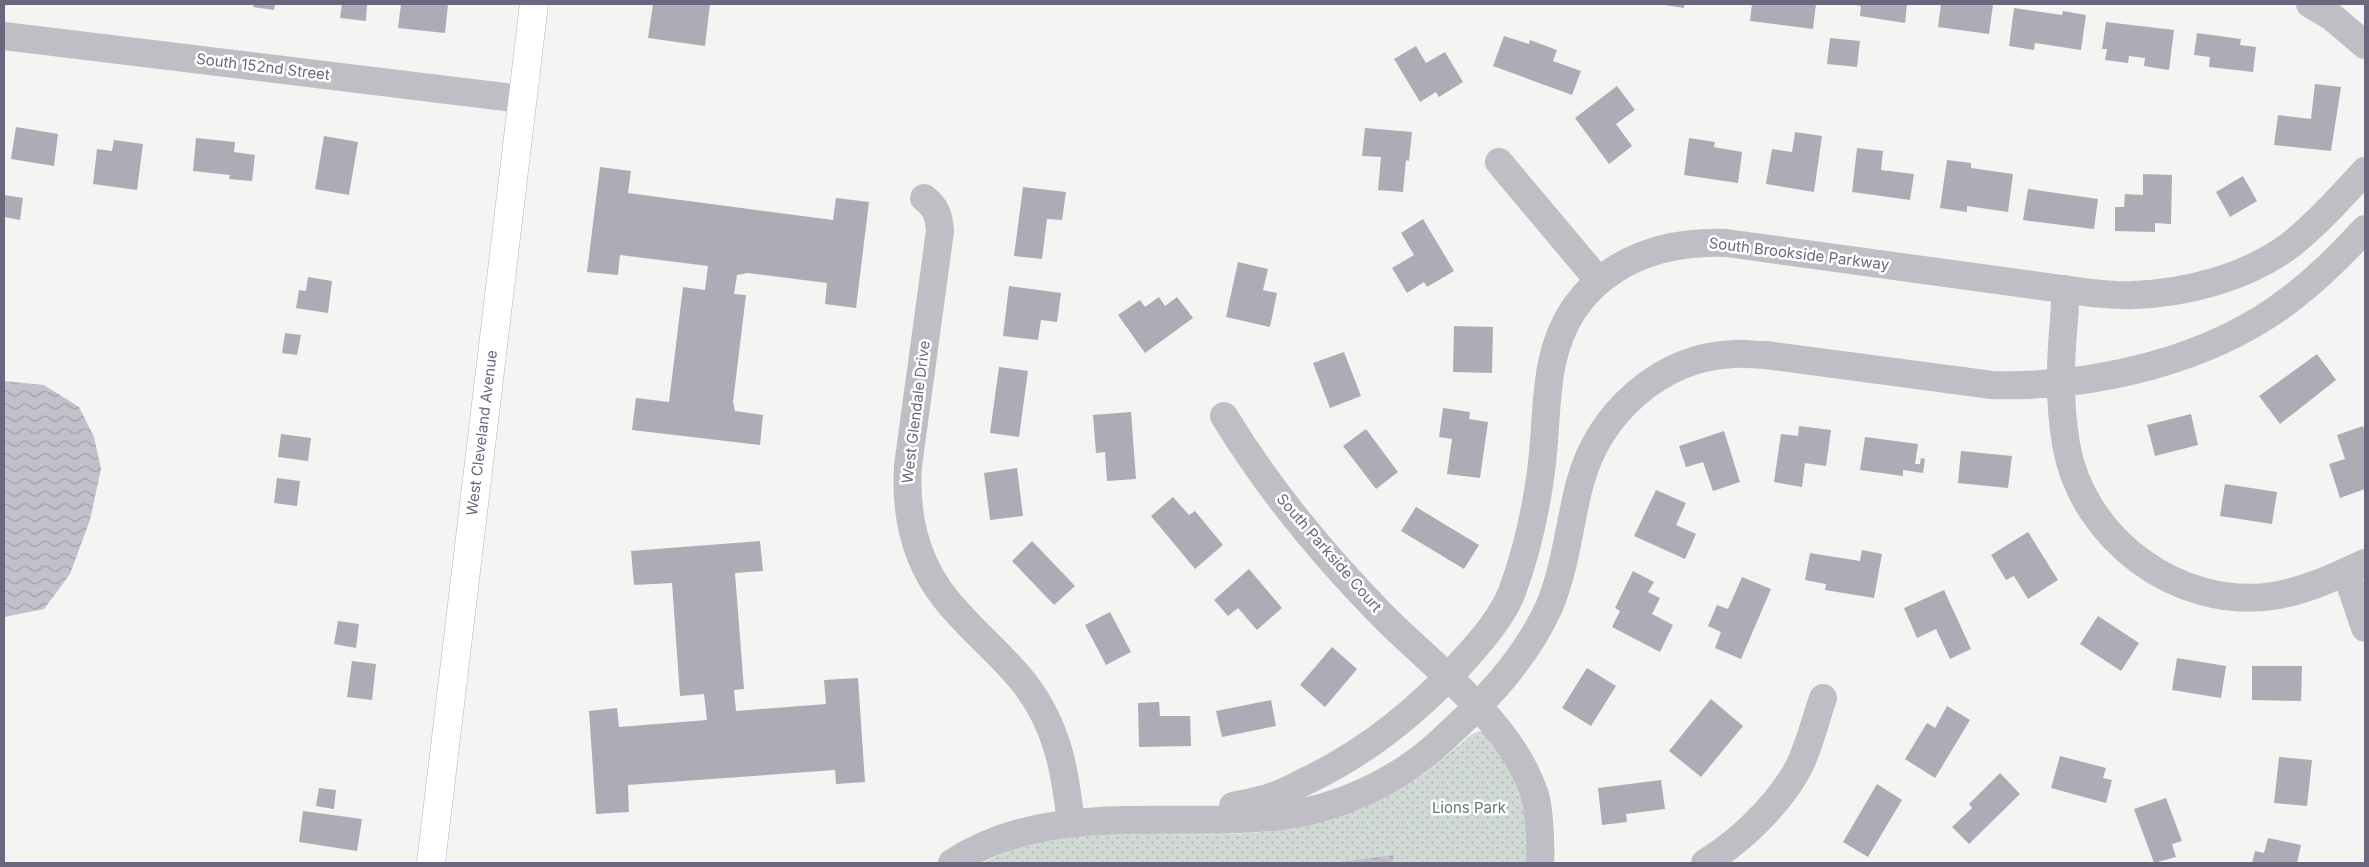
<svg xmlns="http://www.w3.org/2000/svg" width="2369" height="867" font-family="Inter,sans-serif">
  <defs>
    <pattern id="park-dots" width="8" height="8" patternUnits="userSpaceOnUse" patternTransform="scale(1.25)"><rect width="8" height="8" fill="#d1d9d4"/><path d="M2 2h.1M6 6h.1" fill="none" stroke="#aeb4b1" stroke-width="1.8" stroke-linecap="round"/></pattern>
    <pattern id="water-waves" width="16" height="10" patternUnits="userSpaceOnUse" patternTransform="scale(1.25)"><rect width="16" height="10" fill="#c1c1cc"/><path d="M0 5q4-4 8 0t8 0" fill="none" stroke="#a1a1ab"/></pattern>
  </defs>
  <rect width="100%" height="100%" fill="#f2f5f2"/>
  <path fill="url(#park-dots)" d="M 1479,731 L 1488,733 L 1525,799 L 1531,863 L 982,863 C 999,855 1017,845 1035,842 C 1127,822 1224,847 1315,823 C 1350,814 1386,798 1416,779 C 1428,771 1441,761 1452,751 C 1462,744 1468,735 1479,731 Z"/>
  <path fill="url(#water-waves)" d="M 4,381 L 44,385 L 79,407 L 94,437 L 101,469 L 90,520 L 70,574 L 44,609 L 4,617 Z
    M 1395,855 L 1391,863 L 1276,863 L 1340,862 Z"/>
  <path fill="#adacb6" d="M 254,4 L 275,4 L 274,10 L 253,7 Z
    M 342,4 L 367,4 L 366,21 L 340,18 Z
    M 401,4 L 448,4 L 445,33 L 398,28 Z
    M 653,4 L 710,4 L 705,46 L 648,38 Z
    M 1659,4 L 1684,4 L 1684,8 Z
    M 1752,4 L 1816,4 L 1813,29 L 1750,21 Z
    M 1852,4 L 1907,4 L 1905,23 L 1860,16 L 1861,6 Z
    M 1941,4 L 1993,5 L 1989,34 L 1938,27 Z
    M 2014,8 L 2062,15 L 2063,11 L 2086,15 L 2081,50 L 2035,43 L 2034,50 L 2009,46 Z
    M 2106,22 L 2174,30 L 2169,70 L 2144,66 L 2145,58 L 2129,56 L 2128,63 L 2105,60 L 2107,49 L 2102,49 Z
    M 2197,33 L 2241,39 L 2240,45 L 2256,47 L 2253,72 L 2209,67 L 2210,57 L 2194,55 Z
    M 1504,36 L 1529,44 L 1530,40 L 1557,50 L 1553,61 L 1581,71 L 1572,95 L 1493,66 Z
    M 1830,38 L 1860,41 L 1857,67 L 1827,64 Z
    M 1416,46 L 1426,63 L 1445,52 L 1463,82 L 1439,97 L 1436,92 L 1420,102 L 1394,59 Z
    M 2315,84 L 2341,87 L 2331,151 L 2274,145 L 2278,115 L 2311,119 Z
    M 1617,86 L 1635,110 L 1616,124 L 1632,146 L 1609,164 L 1575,118 Z
    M 16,127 L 58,134 L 54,166 L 11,159 Z
    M 1365,128 L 1412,132 L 1409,161 L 1406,160 L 1403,192 L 1378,190 L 1381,157 L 1362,156 Z
    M 1795,132 L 1822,136 L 1814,192 L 1766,184 L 1772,149 L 1792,152 Z
    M 324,136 L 358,142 L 349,195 L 315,189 Z
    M 196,138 L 235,142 L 234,152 L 255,155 L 252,181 L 229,179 L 230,175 L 193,171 Z
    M 1689,138 L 1715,142 L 1714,147 L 1742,152 L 1738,183 L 1684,175 Z
    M 114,140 L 143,144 L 137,190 L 93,184 L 97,149 L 112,151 Z
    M 1857,148 L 1883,151 L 1881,170 L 1914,174 L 1910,200 L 1852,192 Z
    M 1947,160 L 1971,163 L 1971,168 L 2013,174 L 2008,212 L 1967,206 L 1967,212 L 1940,208 Z
    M 600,167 L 631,171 L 628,193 L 833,220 L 836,198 L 869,202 L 856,308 L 825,304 L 827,283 L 748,273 L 737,275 L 734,294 L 746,295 L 733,402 L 735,411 L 763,415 L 760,445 L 632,430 L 636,398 L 669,402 L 683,287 L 705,290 L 708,266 L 620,255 L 618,275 L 587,272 Z
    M 2143,174 L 2172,175 L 2171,224 L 2155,223 L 2155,232 L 2115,231 L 2115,207 L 2124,207 L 2125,194 L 2143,195 Z
    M 2243,176 L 2257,201 L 2230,217 L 2216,192 Z
    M 1023,187 L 1066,192 L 1062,220 L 1047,219 L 1042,259 L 1014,256 Z
    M 2028,189 L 2098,199 L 2094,229 L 2023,220 Z
    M 4,195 L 23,198 L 20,220 L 4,217 Z
    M 1423,219 L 1454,271 L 1427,287 L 1424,282 L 1407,293 L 1392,268 L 1414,255 L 1401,233 Z
    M 1238,262 L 1268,269 L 1263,290 L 1277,293 L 1270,327 L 1226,317 Z
    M 308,277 L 332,281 L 328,313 L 296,308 L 299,290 L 306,291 Z
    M 1009,286 L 1061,293 L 1057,322 L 1041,320 L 1038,340 L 1003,336 Z
    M 1159,297 L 1165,306 L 1177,297 L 1193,318 L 1145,353 L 1118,315 L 1140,300 L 1145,307 Z
    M 1454,326 L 1493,327 L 1492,373 L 1453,372 Z
    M 285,333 L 301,335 L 297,355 L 282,353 Z
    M 1344,352 L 1361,396 L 1330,408 L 1313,363 Z
    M 2317,354 L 2336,380 L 2280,424 L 2259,396 Z
    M 999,367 L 1028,371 L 1019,437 L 990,433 Z
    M 1443,408 L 1470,412 L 1469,419 L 1488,422 L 1480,478 L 1447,474 L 1452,439 L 1439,437 Z
    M 1131,412 L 1136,479 L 1107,481 L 1105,452 L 1096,453 L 1093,415 Z
    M 2191,414 L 2198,445 L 2155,456 L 2147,425 Z
    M 1799,426 L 1831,430 L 1826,466 L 1805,463 L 1802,487 L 1774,482 L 1781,434 L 1798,436 Z
    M 2363,426 L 2365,433 L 2365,489 L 2340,498 L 2329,464 L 2345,459 L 2337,435 Z
    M 1366,429 L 1398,472 L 1376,489 L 1343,446 Z
    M 1724,431 L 1740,482 L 1713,491 L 1703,462 L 1686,467 L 1679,446 Z
    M 281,434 L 311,438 L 308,461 L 278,457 Z
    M 1865,437 L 1918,444 L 1915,464 L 1920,464 L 1921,458 L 1925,459 L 1923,473 L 1903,470 L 1903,476 L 1860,470 Z
    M 1961,451 L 2012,456 L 2008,488 L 1958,483 Z
    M 1017,468 L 1023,516 L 990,520 L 984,473 Z
    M 277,478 L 300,481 L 297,506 L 274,503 Z
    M 2225,484 L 2277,492 L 2272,524 L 2220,516 Z
    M 1656,490 L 1686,503 L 1676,525 L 1696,534 L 1685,559 L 1634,536 Z
    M 1173,497 L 1189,515 L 1195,511 L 1223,545 L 1195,569 L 1151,516 Z
    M 1416,507 L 1479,545 L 1464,569 L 1401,531 Z
    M 2028,532 L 2058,580 L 2028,599 L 2014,576 L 2006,580 L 1991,555 Z
    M 760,541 L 763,571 L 735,573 L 744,689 L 734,690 L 736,711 L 826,704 L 824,680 L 858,678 L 865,782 L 836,784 L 835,770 L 628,785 L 629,812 L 596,814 L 589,711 L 617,708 L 619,727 L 707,720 L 704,694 L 680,696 L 672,583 L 634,585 L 631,551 Z
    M 1032,541 L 1075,586 L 1054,605 L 1012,561 Z
    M 1862,550 L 1882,554 L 1874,598 L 1825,590 L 1826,584 L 1805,580 L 1810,553 L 1860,561 Z
    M 1249,569 L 1282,608 L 1257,630 L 1238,608 L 1228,616 L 1214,600 Z
    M 1633,571 L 1654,582 L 1648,592 L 1660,598 L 1652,614 L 1673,625 L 1660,652 L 1612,627 L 1620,611 L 1615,608 Z
    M 1742,577 L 1771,589 L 1741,659 L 1715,648 L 1721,632 L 1708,626 L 1717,605 L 1728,609 Z
    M 1944,590 L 1971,649 L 1950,659 L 1936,629 L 1917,638 L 1904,608 Z
    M 1110,612 L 1131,652 L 1106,665 L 1085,625 Z
    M 2098,616 L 2139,643 L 2121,671 L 2080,644 Z
    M 338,621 L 359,624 L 356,648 L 334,644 Z
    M 1332,647 L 1357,669 L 1325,707 L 1300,685 Z
    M 2177,658 L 2226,666 L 2221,698 L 2172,690 Z
    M 352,661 L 376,664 L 372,700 L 347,697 Z
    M 2252,666 L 2302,666 L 2301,701 L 2252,700 Z
    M 1587,668 L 1616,686 L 1591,726 L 1562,708 Z
    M 1711,699 L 1743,726 L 1701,777 L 1669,751 Z
    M 1271,700 L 1276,726 L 1222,737 L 1216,711 Z
    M 1159,702 L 1160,716 L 1190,716 L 1191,746 L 1139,747 L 1138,703 Z
    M 1947,706 L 1970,720 L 1935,778 L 1905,759 L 1927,723 L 1935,728 Z
    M 2060,756 L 2106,768 L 2103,778 L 2112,780 L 2106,803 L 2051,788 Z
    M 2279,757 L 2312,760 L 2307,806 L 2274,803 Z
    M 2000,773 L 2020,794 L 1969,844 L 1952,827 L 1972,808 L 1969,804 Z
    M 1661,780 L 1665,809 L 1626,814 L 1627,822 L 1602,825 L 1598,788 Z
    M 1877,784 L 1902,800 L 1868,857 L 1843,842 Z
    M 319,788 L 336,790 L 334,809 L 316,806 Z
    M 2166,798 L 2182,841 L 2172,844 L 2176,857 L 2154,863 L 2134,809 Z
    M 303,811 L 362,819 L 357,851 L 299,842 Z
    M 2268,838 L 2301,845 L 2297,863 L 2252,863 L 2255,851 L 2264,853 Z"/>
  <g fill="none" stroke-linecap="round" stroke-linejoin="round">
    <defs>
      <path id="major" d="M 431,863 L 534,4"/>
    </defs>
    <use href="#major" stroke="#b5b4ba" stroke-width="29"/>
    <path stroke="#bfbec5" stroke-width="28" d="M 2310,4 L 2332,17 L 2365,45
      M 4,36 L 522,99
      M 1499,162 L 1599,281
      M 924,198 C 936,207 939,216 940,231 L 908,466 C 905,514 915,560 945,598 C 969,629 1001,653 1025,684 C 1058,727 1065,771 1071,823
      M 2065,289 C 2066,308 2063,327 2062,346 C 2060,376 2061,414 2066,444 C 2082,539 2178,610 2273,596 C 2305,591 2335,577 2365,563
      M 1224,416 C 1268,488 1323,555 1382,615 C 1436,670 1510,720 1535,795 C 1539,808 1539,823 1540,837 C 1540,845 1541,855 1540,863
      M 2346,572 L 2365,628
      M 1233,806 C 1246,803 1260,801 1273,796 C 1284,793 1294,787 1304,782 C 1366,753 1418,711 1464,660 C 1482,640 1502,617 1512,592 C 1527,551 1537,506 1542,463 C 1546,430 1545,396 1552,363 C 1570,277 1643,240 1726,243 L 2091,293 C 2105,294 2120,296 2133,295 C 2187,293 2245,278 2289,246 C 2317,224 2341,197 2365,171
      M 952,863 C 1049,799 1171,829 1281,816 C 1338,809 1396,782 1439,743 C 1483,703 1524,662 1549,607 C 1566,567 1569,524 1580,483 C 1599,413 1660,357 1734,354 C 1744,353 1755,355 1766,355 L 1992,385 C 2093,388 2212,361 2293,297 C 2319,277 2343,253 2365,229
      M 1705,863 C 1739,842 1774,809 1795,774 C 1807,755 1815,721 1823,698"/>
    <use href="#major" stroke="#fff" stroke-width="28"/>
  </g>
  <g text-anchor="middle" stroke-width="5" stroke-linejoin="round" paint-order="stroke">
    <g font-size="15" fill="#6a677f" stroke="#fff">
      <text transform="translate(263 67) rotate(7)" y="5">South 152nd Street</text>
      <text transform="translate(1799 254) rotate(7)" y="5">South Brookside Parkway</text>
      <text transform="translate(916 412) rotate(-83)" y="5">West Glendale Drive</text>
      <text transform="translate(482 433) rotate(-83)" y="5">West Cleveland Avenue</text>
      <text transform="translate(1329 553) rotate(49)" y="5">South Parkside Court</text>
    </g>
    <g font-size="15" fill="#65776e" stroke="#fff">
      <text x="1469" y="813">Lions Park</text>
    </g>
  </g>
  <rect width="2369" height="867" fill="none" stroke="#6a677f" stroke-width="10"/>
</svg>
